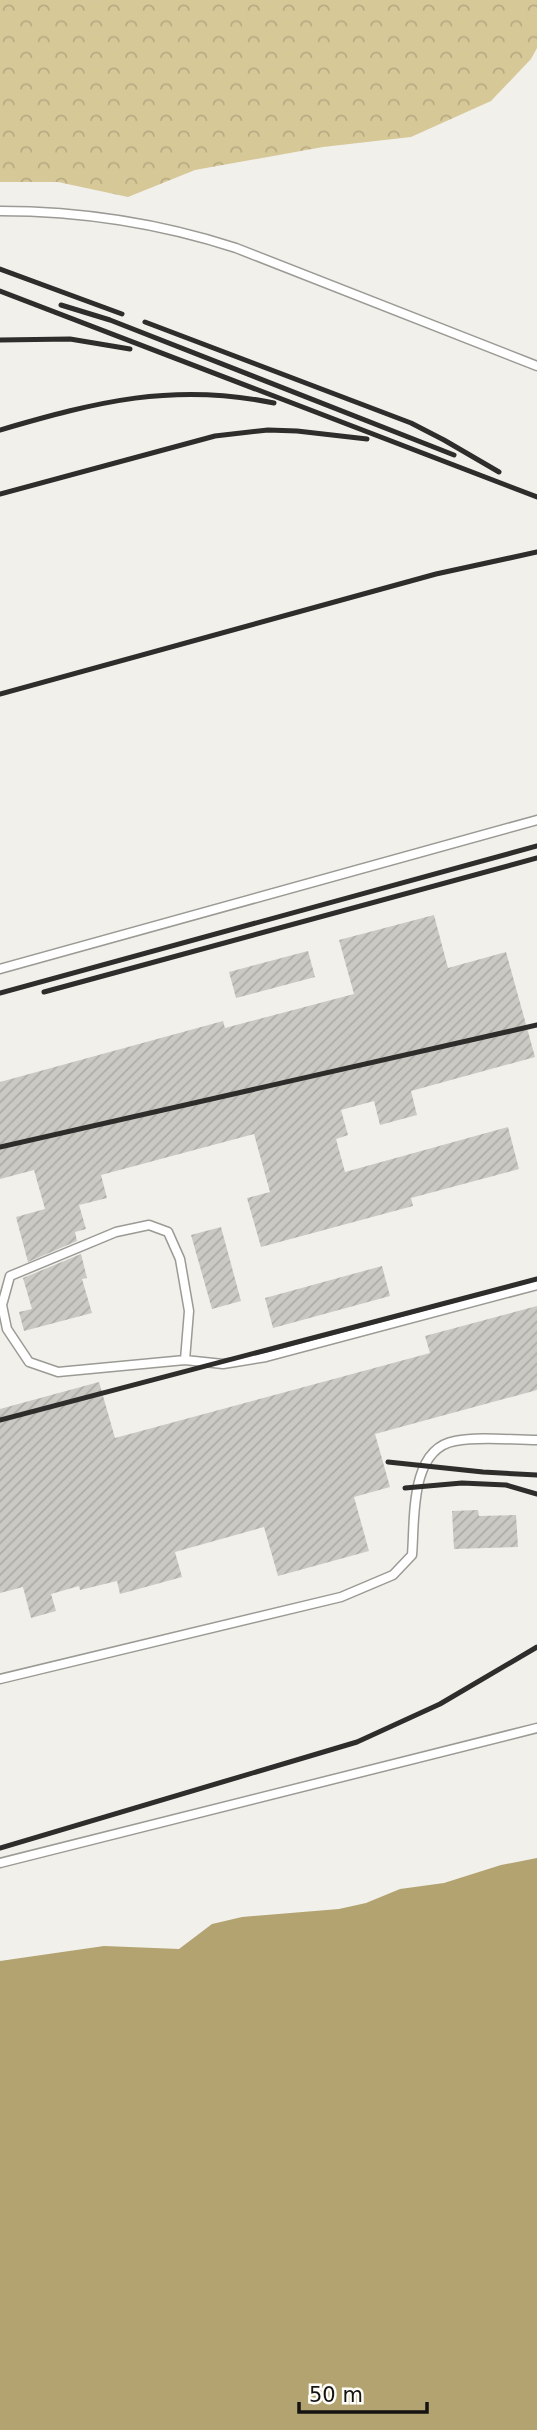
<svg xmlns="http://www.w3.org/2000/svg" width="537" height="2430" font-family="'DejaVu Sans',sans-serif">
  <defs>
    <pattern id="forest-crowns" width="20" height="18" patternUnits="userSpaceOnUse" patternTransform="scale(1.75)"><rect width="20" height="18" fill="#d7c898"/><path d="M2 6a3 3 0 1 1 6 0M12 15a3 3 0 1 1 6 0" fill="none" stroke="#b8ab82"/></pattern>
    <pattern id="building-hatch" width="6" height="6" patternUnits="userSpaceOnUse" patternTransform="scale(1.75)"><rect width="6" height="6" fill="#cbc9c4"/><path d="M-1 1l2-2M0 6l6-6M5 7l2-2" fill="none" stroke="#adaca7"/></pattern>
  </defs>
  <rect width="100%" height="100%" fill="#f1f0eb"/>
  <path fill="url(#forest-crowns)" d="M 0,0 L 537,0 L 537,48 L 531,59 L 491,101 L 411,137 L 323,147 L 195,170 L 128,197 L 58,182 L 0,182 Z"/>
  <path fill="#b3a370" d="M 537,1858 L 537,2430 L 0,2430 L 0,1961 L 104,1946 L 179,1949 L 212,1924 L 242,1917 L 339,1909 L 366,1903 L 400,1889 L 444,1883 L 501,1865 Z"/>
  <path fill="url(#building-hatch)" d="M 434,915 L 448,968 L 506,952 L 535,1057 L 411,1091 L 417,1115 L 380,1125 L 374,1101 L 341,1110 L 348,1135 L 336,1139 L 345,1172 L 508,1127 L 519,1169 L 411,1198 L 413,1206 L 261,1247 L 247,1198 L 270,1192 L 254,1134 L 101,1175 L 107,1198 L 79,1205 L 86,1229 L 75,1232 L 77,1241 L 28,1262 L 16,1217 L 45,1209 L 34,1170 L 0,1179 L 0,1082 L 223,1021 L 225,1028 L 354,994 L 339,940 Z
    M 308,951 L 315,977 L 236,998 L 229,972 Z
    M 221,1227 L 241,1301 L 212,1309 L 191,1235 Z
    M 81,1254 L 87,1278 L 82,1279 L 92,1313 L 24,1331 L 19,1312 L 32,1309 L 23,1278 Z
    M 382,1266 L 390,1296 L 273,1328 L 265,1298 Z
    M 537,1306 L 537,1390 L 375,1434 L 390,1487 L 354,1497 L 369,1551 L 278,1576 L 264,1527 L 175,1552 L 182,1577 L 120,1594 L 117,1581 L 80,1590 L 79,1586 L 51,1594 L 56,1611 L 31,1618 L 23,1587 L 0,1593 L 0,1409 L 99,1382 L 115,1438 L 430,1353 L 425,1336 Z
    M 478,1510 L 479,1516 L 516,1515 L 518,1547 L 454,1549 L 452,1511 Z"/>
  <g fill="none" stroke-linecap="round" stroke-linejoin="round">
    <defs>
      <path id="service" d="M 0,211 C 81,211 159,223 236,248 L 537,366
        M 0,969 L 537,820
        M 185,1360 L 189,1311 L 180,1259 L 168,1232 L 149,1225 L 116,1232 L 10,1276 L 2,1305 L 7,1329 L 29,1362 L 58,1372 L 185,1360 L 223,1364 L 266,1357 L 537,1285
        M 0,1679 L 341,1597 L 393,1575 L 412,1555 C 415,1521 409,1449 455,1441 C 480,1436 511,1440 537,1440
        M 0,1863 L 537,1728"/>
    </defs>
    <use href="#service" stroke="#9b9a95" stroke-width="11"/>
    <use href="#service" stroke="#fff" stroke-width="8"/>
    <path stroke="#2e2d2b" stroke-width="5" d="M 0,269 L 122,314
      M 0,291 L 537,497
      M 61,305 L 110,320 L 454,455
      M 145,322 L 411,423 L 444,440 L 499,472
      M 0,340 L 70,339 L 130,349
      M 0,430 C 96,402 173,382 274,403
      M 0,494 L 215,436 L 268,430 L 297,431 L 367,439
      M 0,694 L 436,574 L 537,552
      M 44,992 L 537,858
      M 0,993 L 537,846
      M 0,1147 L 537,1025
      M 0,1420 L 537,1279
      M 388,1462 L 483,1472 L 537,1475
      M 405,1488 L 462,1483 L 506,1485 L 537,1494
      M 0,1848 L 357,1742 L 440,1704 L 537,1647"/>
  </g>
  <path d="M299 2402v10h128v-10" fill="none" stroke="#141311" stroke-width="3.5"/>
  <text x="309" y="2402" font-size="21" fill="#141311" stroke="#fffdf8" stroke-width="5" paint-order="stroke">50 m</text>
</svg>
